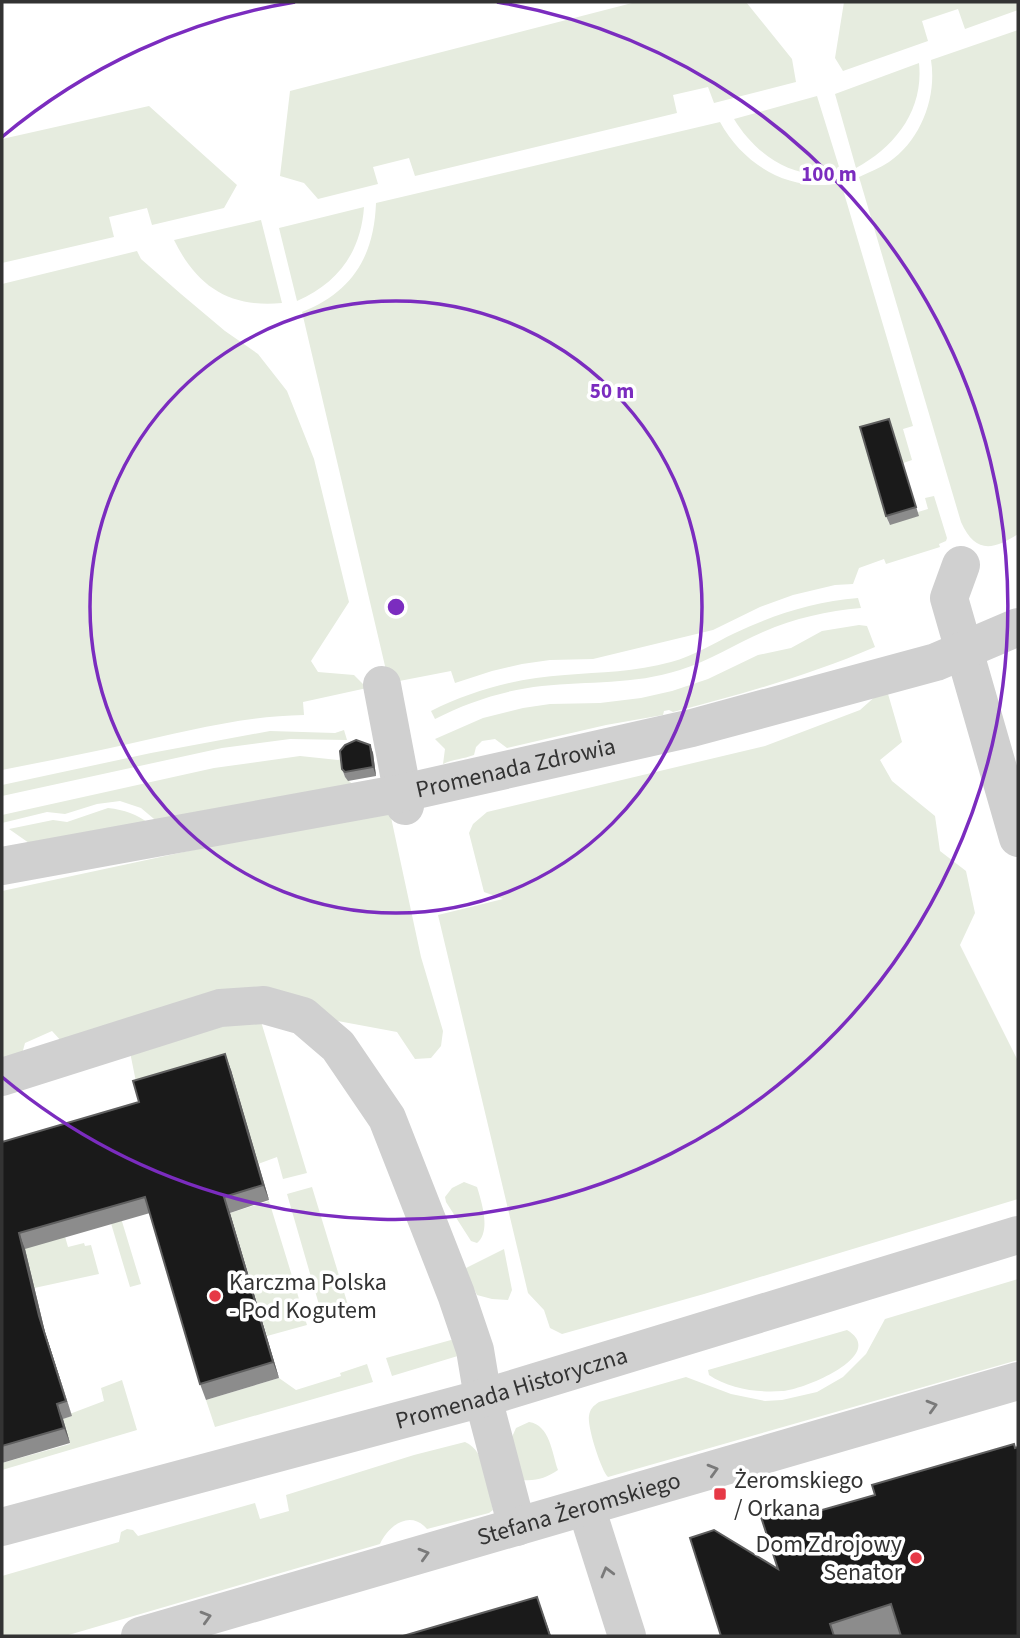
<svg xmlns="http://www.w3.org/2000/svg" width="1020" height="1638" font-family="'Source Sans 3',sans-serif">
  <rect width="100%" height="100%" fill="#fff"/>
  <path fill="#e6ecdf" d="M 636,2 L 746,2 L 792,59 L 796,82 L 714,103 L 708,87 L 673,95 L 677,113 L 415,176 L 409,158 L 373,167 L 378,184 L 318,199 L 304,183 L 280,176 L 290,91 Z
    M 844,2 L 1018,2 L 1018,10 L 965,29 L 958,9 L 922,21 L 928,41 L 843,71 L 835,58 Z
    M 1018,30 L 1018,534 C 992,551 975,553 961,522 L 859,177 C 869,172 880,168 889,162 C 921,140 937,97 931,60 Z
    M 919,63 C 924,110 895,147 856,168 L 835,94 Z
    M 817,96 L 840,170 C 797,185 755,154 734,119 Z
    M 149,106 L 237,185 L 224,208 L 152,225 L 147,208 L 109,217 L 114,237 L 2,263 L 2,139 Z
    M 720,122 C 744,166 791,193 841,183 L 913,426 L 903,429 L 912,460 L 874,473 L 889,524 L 918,516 L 918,512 L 928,509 L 925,498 L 934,496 L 947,538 L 946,541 L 939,544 L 940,547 L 886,564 L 884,559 L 859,568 L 853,584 L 835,585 L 793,595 L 760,607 L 713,630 L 593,659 L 550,660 L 522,664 L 492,671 L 455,683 L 451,671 L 389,683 L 302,312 C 352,292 374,257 376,203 Z
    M 364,207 C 361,252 338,283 297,301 L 279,228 Z
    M 261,220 L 282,303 C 230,308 197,287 174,240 Z
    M 137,251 L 141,259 L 181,294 L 225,331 L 258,354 L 287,391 L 314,459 L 349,602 L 311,661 L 318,672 L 354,675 L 367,688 L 303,702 L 304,715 C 242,716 184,732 124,745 C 83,754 42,762 2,770 L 2,284 Z
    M 858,598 L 861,608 C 827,611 795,618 763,632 C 735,644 709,661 680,670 C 633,685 589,681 542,686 C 505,690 468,702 435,719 L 431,711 C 473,690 518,678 565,675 C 601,672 635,672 671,662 C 694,656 714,643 735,633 C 773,615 815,601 858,598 Z
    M 859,625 L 867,626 L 875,647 C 810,675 742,694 673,712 L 669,710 L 664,711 L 663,715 L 606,725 L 507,748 L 495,739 L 482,741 L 476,747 L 474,755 C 463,759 454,759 443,764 L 445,749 L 435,739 L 483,718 L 523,708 L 550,704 L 600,703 L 641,698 L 672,691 L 708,679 L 758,655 L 791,648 L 822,631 Z
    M 886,687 L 902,742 L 880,760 L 892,781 L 935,816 L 940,851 L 966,871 L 975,913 L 960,945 L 1018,1061 L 1018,1199 L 704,1294 L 562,1334 L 550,1328 L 544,1310 L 528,1293 L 438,915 L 503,899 L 484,892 L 469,833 L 473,824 L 487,812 L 765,746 L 860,710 Z
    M 344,730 L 347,740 L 290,739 L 222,748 L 2,796 L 2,785 L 151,753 L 270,731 L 335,733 Z
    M 300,756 L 338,760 L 344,758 C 341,770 342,777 353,784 L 160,824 L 141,808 L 120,801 L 97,804 L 65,814 L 47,812 L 2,823 L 2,815 L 214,768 Z
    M 108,808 C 125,810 136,814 150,824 L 29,843 L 9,829 L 53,820 L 67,822 Z
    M 389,808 L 421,957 L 443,1031 L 441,1046 L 431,1058 L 415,1059 L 397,1032 L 327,1019 L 301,1004 L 63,1043 L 52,1031 L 25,1043 L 22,1054 L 2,1060 L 2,891 Z
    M 259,1015 L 307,1173 L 283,1179 L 277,1157 L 258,1164 L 231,1070 L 139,1097 L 129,1047 Z
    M 464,1182 L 477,1187 C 482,1203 491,1232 477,1243 L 471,1241 L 446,1202 L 445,1197 L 452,1188 Z
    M 312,1187 L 351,1315 L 324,1322 L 287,1194 Z
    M 269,1201 L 307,1325 L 267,1336 L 230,1213 Z
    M 117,1205 L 141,1284 L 130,1287 L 110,1220 Z
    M 64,1233 L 68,1247 L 84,1243 L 85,1246 L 91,1245 L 99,1274 L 25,1290 L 2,1238 Z
    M 504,1249 L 512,1290 L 508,1300 L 492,1299 L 477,1295 L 464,1269 Z
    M 1018,1279 L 1018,1360 L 608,1477 C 601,1470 587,1426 589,1416 C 590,1409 593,1406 599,1402 L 686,1377 L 731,1394 L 765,1401 L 782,1400 L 817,1392 L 843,1377 L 866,1354 L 885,1319 Z
    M 847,1330 C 889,1355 803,1390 782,1391 C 759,1393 729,1389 709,1375 L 708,1370 Z
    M 451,1340 L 455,1341 L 461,1355 L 392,1376 L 386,1358 Z
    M 367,1364 L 373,1382 L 215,1427 L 206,1400 L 279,1378 L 296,1390 L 341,1376 L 340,1373 Z
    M 122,1380 L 137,1430 L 2,1470 L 2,1463 L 70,1444 L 63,1419 L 71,1416 L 70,1414 L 67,1415 L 104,1401 L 101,1388 Z
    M 529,1422 C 550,1425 552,1453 558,1470 C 546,1478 537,1481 523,1480 L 512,1437 L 516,1428 Z
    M 465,1442 C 487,1451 488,1489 493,1510 L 489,1513 L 427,1529 C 410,1509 388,1526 380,1544 L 65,1636 L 2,1636 L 2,1576 L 119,1542 L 121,1532 L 127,1529 L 133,1530 L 138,1536 L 255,1503 L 260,1519 L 289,1511 L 286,1495 L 414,1455 Z"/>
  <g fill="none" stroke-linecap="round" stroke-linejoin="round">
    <g stroke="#d0d0d0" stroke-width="38">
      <path d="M 961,565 L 949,598 L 1018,838"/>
      <path d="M 382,685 L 405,806"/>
      <path id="s1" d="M 2,866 L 403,793 L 692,728 L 936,662 L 1018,627"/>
      <path d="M 2,1077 L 220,1008 L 264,1005 L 303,1016 L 338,1046 L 387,1118 L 456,1294 L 475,1350 L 483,1398 L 517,1527"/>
      <path d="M 586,1507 L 627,1636"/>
      <path id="s2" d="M 2,1527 L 483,1398 L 1018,1235"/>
      <path id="s3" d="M 140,1636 L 1018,1381"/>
    </g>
  </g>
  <path fill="#8c8c8c" d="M 889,419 L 919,516 L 890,525 L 886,516 Z
    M 370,745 L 373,753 L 376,776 L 348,781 L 345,777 L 342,769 Z
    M 231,1070 L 269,1200 L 230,1213 L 279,1378 L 206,1400 L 200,1384 L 150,1213 L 25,1249 L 45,1332 L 72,1416 L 63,1419 L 70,1443 L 2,1463 L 2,1142 L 139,1102 Z
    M 985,1452 L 900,1636 L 721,1636 L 778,1569 L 794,1518 L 875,1495 Z"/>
  <path fill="#5f5f5f" d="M 370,745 L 373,753 L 376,776 L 373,767 Z
    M 225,1054 L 231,1070 L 269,1200 L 263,1185 Z
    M 224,1197 L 230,1213 L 279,1378 L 273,1362 Z
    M 19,1233 L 25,1249 L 45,1332 L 72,1416 L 39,1316 Z
    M 57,1404 L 63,1419 L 70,1443 L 64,1428 Z
    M 537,1597 L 551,1636 L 550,1636 Z"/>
  <path fill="#1a1a1a" stroke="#5f5f5f" stroke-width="2" d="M 889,419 L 916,507 L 886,516 L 860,427 Z
    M 356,740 L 370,745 L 373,767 L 345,772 L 342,769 L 340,751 L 345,745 Z
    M 225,1054 L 263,1185 L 224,1197 L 273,1362 L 200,1384 L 145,1197 L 19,1233 L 39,1316 L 66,1401 L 57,1404 L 64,1428 L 2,1446 L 2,1142 L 139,1102 L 133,1081 Z
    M 1014,1444 L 1015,1448 L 1018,1447 L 1018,1636 L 901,1636 L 891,1604 L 830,1624 L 834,1636 L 721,1636 L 690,1538 L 714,1530 L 778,1569 L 761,1517 L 791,1508 L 794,1518 L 875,1495 L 872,1485 Z
    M 537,1597 L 550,1636 L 403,1636 Z"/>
  <defs><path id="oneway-chevron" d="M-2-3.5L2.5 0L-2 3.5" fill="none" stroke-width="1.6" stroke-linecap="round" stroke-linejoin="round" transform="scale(1.75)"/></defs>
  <g stroke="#7a7a7a">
    <use href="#oneway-chevron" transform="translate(932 1406) rotate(-16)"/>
    <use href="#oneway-chevron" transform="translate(713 1470) rotate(-16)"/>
    <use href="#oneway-chevron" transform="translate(424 1554) rotate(-16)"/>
    <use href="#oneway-chevron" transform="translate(607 1572) rotate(-105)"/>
    <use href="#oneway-chevron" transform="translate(206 1617) rotate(-16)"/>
  </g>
  <g fill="none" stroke="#7b2cbf" stroke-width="3.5">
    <circle cx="396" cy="607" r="306"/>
    <path d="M2 137A613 613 0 0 1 295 2M497 2A613 613 0 1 1 2 1077"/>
  </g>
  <g fill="#e63946" stroke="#fff" stroke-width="2.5">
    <circle cx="215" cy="1296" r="7"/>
    <rect x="713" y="1487" width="14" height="14" rx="3.5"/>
    <circle cx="916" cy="1558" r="7"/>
  </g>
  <g text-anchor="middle" stroke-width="7" stroke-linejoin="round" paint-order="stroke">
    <g font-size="24" fill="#333" stroke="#fff">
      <text dy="8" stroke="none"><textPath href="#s1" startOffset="523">Promenada Zdrowia</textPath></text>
      <text dy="8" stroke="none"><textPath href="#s2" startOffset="528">Promenada Historyczna</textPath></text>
      <text dy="8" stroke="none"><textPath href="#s3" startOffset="457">Stefana Żeromskiego</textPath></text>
    </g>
    <g font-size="24" fill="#333" stroke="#fff" text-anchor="start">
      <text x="229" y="1290">Karczma Polska<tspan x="229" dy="28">- Pod Kogutem</tspan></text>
      <text x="734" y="1488">Żeromskiego<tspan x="734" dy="28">/ Orkana</tspan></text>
      <text x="902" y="1552" text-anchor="end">Dom Zdrojowy<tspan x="902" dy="28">Senator</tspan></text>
    </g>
  </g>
  <circle cx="396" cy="607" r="10" fill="#7b2cbf" stroke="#fff" stroke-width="3.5"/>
  <g font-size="21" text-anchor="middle" font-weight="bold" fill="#7b2cbf" stroke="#fff" stroke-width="7" stroke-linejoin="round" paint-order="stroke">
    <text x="829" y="181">100 m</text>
    <text x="612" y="398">50 m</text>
  </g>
  <rect width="1020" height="1638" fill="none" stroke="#333333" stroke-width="7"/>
</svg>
